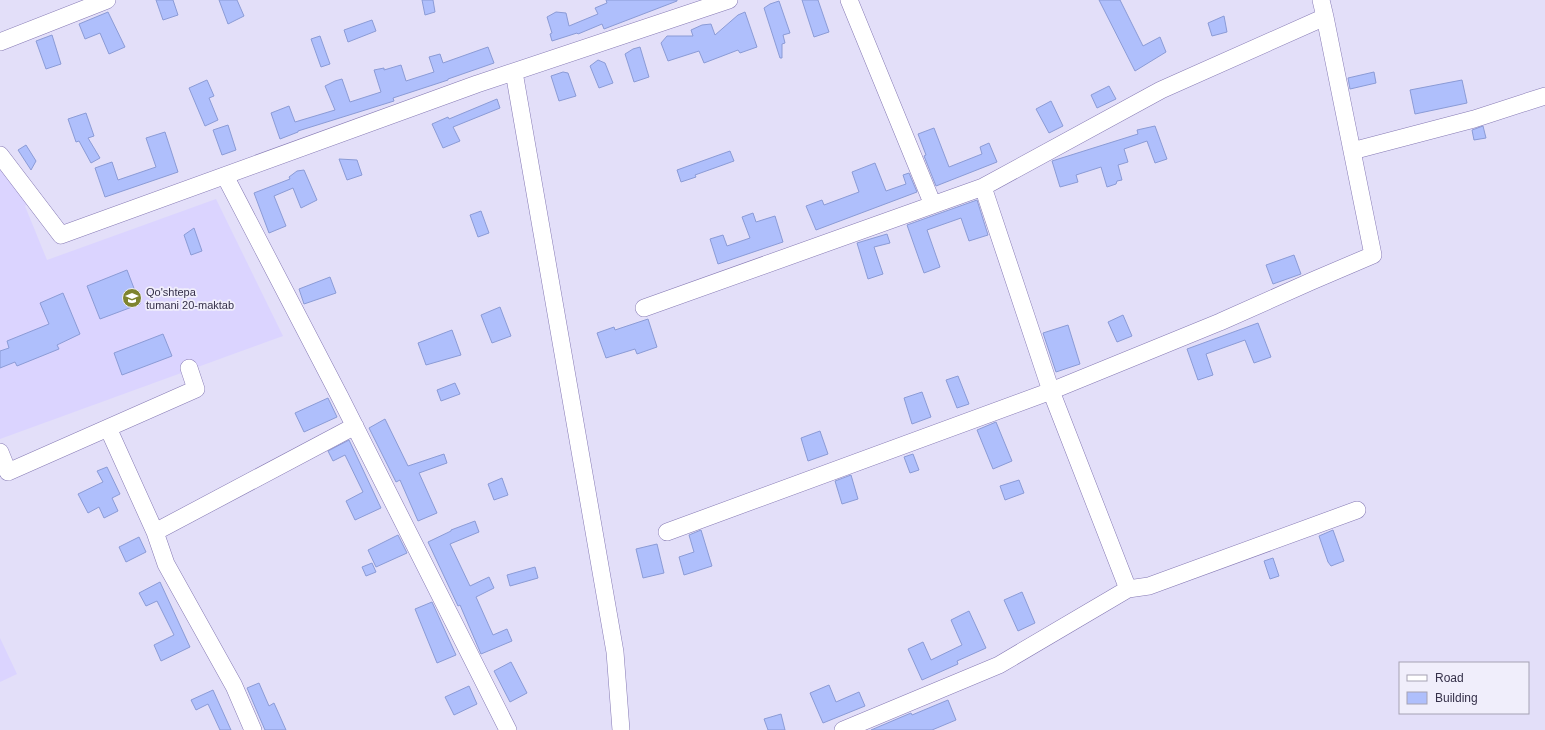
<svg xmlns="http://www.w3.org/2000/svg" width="1545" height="730" font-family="Arial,sans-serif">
  <rect width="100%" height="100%" fill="#e3dff9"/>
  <path fill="#dbd4ff" d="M 0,168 L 28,203 L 25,206 L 47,260 L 216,199 L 283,336 L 0,439 Z
    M 0,638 L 17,674 L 0,682 Z"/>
  <path fill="#afbffc" stroke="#8b9bd6" d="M 156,0 L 173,0 L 178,15 L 163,20 Z
    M 219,0 L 237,0 L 244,16 L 228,24 Z
    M 422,0 L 433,0 L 435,12 L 425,15 Z
    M 606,0 L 677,0 L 677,1 L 604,29 L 602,24 L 578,34 L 577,33 L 552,41 L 550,34 L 552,33 L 547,17 L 556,12 L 566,13 L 569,26 L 598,14 L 595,8 L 607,3 Z
    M 802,0 L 818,0 L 829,32 L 814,37 Z
    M 1099,0 L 1120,0 L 1143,46 L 1160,37 L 1166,52 L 1135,71 Z
    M 779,1 L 790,33 L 783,35 L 785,43 L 782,44 L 782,58 L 780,58 L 764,8 L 770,4 Z
    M 108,12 L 125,47 L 109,54 L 100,33 L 85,39 L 79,24 Z
    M 745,12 L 757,47 L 740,53 L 738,50 L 704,63 L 699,51 L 668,61 L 661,43 L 667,36 L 693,36 L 691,30 L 702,25 L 711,24 L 715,35 L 738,15 Z
    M 1224,16 L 1227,32 L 1212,36 L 1208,23 Z
    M 372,20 L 376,31 L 348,42 L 344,30 Z
    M 52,35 L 61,64 L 46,69 L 36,41 Z
    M 320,36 L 330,64 L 321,67 L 311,39 Z
    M 488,47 L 494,63 L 448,79 L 448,80 L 393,98 L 394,101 L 298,131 L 298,132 L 280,139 L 271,113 L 289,106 L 295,122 L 335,110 L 325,86 L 335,81 L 342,79 L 350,102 L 381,92 L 374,70 L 384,68 L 384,70 L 401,65 L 406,81 L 434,72 L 429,57 L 440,54 L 443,63 Z
    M 640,47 L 649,77 L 634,82 L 625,54 L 633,49 Z
    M 598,60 L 605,63 L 613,83 L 599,88 L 590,66 Z
    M 563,72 L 568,73 L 576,96 L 559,101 L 551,76 Z
    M 1374,72 L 1376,83 L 1350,89 L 1348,78 Z
    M 207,80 L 214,96 L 209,98 L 218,120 L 205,126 L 189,88 Z
    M 1462,80 L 1467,103 L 1415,114 L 1410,90 Z
    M 1109,86 L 1116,99 L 1097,108 L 1091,95 Z
    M 497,99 L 500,108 L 453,127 L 460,141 L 443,148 L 432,124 L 448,117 L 449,119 Z
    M 1051,101 L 1063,126 L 1049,133 L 1036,109 Z
    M 86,113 L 94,136 L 88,138 L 100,158 L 91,163 L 79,141 L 76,142 L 68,119 Z
    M 228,125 L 236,150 L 222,155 L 213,130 Z
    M 1155,126 L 1167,159 L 1155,163 L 1147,141 L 1124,149 L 1128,162 L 1118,165 L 1122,180 L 1117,181 L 1116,184 L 1107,187 L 1101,167 L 1076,175 L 1078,182 L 1060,187 L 1052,161 L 1138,134 L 1137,130 Z
    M 1483,126 L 1486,138 L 1474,140 L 1472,130 Z
    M 934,128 L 949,167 L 982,154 L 980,147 L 989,143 L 997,162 L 936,186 L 924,156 L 926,155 L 918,134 Z
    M 165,132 L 178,172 L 105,197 L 95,168 L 112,162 L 118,180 L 156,167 L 146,138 Z
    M 26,145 L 36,161 L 31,170 L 18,150 Z
    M 730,151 L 734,161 L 695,175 L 696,177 L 681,182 L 677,170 Z
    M 339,159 L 357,160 L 362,175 L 347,180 Z
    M 875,163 L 886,191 L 906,184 L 903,175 L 909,173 L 917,192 L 816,230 L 806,206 L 822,200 L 824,205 L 859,192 L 852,172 Z
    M 304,170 L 317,200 L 301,208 L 293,188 L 274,196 L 286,226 L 269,233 L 254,193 L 290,179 L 289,177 L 297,171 Z
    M 977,200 L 988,235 L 969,241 L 961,218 L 927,230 L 940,267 L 924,273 L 907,225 Z
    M 481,211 L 489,233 L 478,237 L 470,215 Z
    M 753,213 L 756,222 L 775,216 L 783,242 L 718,264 L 710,239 L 723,235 L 727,246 L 750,238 L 742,217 Z
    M 194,228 L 202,251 L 191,255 L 184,235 Z
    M 887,234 L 890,243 L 874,247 L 883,274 L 868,279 L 857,243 Z
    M 1294,255 L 1301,274 L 1273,284 L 1266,265 Z
    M 127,270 L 140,304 L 100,319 L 87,286 Z
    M 330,277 L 336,293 L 304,304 L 299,289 Z
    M 63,293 L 80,334 L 57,345 L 59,349 L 17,366 L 15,362 L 0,368 L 0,351 L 9,348 L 7,341 L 49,324 L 40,303 Z
    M 500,307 L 511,336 L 492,343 L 481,315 Z
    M 1123,315 L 1132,336 L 1117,342 L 1108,322 Z
    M 648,319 L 657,347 L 637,354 L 635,349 L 606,358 L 597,333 L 614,327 L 615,330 Z
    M 1258,323 L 1271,357 L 1254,363 L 1245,340 L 1206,354 L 1213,375 L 1198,380 L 1187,349 Z
    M 1068,325 L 1080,364 L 1056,372 L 1043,333 Z
    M 452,330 L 461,355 L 426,365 L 418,343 Z
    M 163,334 L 172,356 L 122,375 L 114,353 Z
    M 958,376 L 969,404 L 957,408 L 946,380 Z
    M 455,383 L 460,394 L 441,401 L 437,390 Z
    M 922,392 L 931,417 L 912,424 L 904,398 Z
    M 328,398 L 337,417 L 304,432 L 295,413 Z
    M 385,419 L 408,466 L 444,454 L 447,463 L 419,473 L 437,513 L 418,521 L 400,480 L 396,482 L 369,428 Z
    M 996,422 L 1012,461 L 993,469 L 977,430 Z
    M 820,431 L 828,454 L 808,461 L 801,438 Z
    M 349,440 L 381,508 L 355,520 L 346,501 L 363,492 L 345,455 L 333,461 L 328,451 Z
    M 913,454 L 919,470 L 910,473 L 904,457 Z
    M 107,467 L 120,494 L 112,498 L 118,511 L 104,518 L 99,507 L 88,513 L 78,494 L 103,482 L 97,471 Z
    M 851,475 L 858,499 L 842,504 L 835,481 Z
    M 502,478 L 508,495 L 494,500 L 488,484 Z
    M 1019,480 L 1024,493 L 1005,500 L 1000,486 Z
    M 475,521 L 479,532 L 450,544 L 470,586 L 489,577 L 494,588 L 476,597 L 493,635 L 507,629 L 512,641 L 481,654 L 460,605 L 458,606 L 428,542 L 451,531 L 451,530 Z
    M 701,530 L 712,566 L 684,575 L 679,557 L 694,552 L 689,535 Z
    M 1333,530 L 1344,561 L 1331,566 L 1328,562 L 1319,536 Z
    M 398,535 L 407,553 L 376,567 L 368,550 Z
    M 139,537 L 146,552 L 126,562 L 119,547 Z
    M 657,544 L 664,573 L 643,578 L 636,549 Z
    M 1273,558 L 1279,576 L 1270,579 L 1264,561 Z
    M 372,563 L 376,572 L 366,576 L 362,567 Z
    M 535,567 L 538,578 L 510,586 L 507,575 Z
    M 160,582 L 190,647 L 161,661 L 154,645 L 174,635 L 157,601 L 146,606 L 139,593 Z
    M 1022,592 L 1035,623 L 1018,631 L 1004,600 Z
    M 432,602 L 456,655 L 437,663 L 415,609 Z
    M 969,611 L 986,648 L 957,661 L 958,664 L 922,680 L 908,649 L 923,642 L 931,660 L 962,645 L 951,620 Z
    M 511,662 L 527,693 L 510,702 L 494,671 Z
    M 259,683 L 269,706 L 274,703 L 286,730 L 265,730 L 247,688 Z
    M 829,685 L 836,702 L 859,692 L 865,706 L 823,723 L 810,693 Z
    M 469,686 L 477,704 L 454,715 L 445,697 Z
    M 213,690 L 231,730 L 220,730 L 208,704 L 196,710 L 191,700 Z
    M 948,700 L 956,720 L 932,730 L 871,730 L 911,713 L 912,715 Z
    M 781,714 L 785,730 L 768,730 L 764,719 Z"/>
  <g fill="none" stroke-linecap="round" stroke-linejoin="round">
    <defs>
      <path id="minor" d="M 849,0 L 933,205
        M 0,42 L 107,0
        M 514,72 L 615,652 L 621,730
        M 1352,151 L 1474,119 L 1545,96
        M 0,155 L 61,235 L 477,84 L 729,0
        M 225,176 L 340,397 L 508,730
        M 983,187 L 1161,90 L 1325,17 L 1321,0
        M 644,308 L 983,187 L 1051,391 L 1128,589 L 999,665 L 843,730
        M 108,428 L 155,532
        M 0,452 L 8,472 L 196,389 L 189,368
        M 667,532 L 1051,391 L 1220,322 L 1312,281 L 1373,255 L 1325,17
        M 1128,589 L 1149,586 L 1357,510
        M 253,730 L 234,686 L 166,564 L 155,532 L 355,426"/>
    </defs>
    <use href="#minor" stroke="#8579b4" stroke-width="18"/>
    <use href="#minor" stroke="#fff" stroke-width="17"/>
  </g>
  <defs>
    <symbol id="school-disc" viewBox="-11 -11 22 22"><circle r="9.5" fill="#7e842f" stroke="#f0eefb"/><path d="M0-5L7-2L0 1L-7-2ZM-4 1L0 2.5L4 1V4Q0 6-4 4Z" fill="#fff"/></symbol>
  </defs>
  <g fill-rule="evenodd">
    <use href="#school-disc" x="121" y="287" width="22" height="22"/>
  </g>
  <g text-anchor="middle" stroke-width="3.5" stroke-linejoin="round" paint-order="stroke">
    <g font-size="11" fill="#353049" stroke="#f0eefb" text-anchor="start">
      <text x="146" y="296">Qo'shtepa<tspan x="146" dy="13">tumani 20-maktab</tspan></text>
    </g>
  </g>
  <rect x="1399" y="662" width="130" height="52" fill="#f0eefb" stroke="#a5a2b4"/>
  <rect x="1407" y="675" width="20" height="6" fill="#ffffff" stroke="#a5a2b4"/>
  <text x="1435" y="682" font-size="12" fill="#353049">Road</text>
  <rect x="1407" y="692" width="20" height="12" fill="#afbffc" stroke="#a5a2b4"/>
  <text x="1435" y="702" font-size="12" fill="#353049">Building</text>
</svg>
